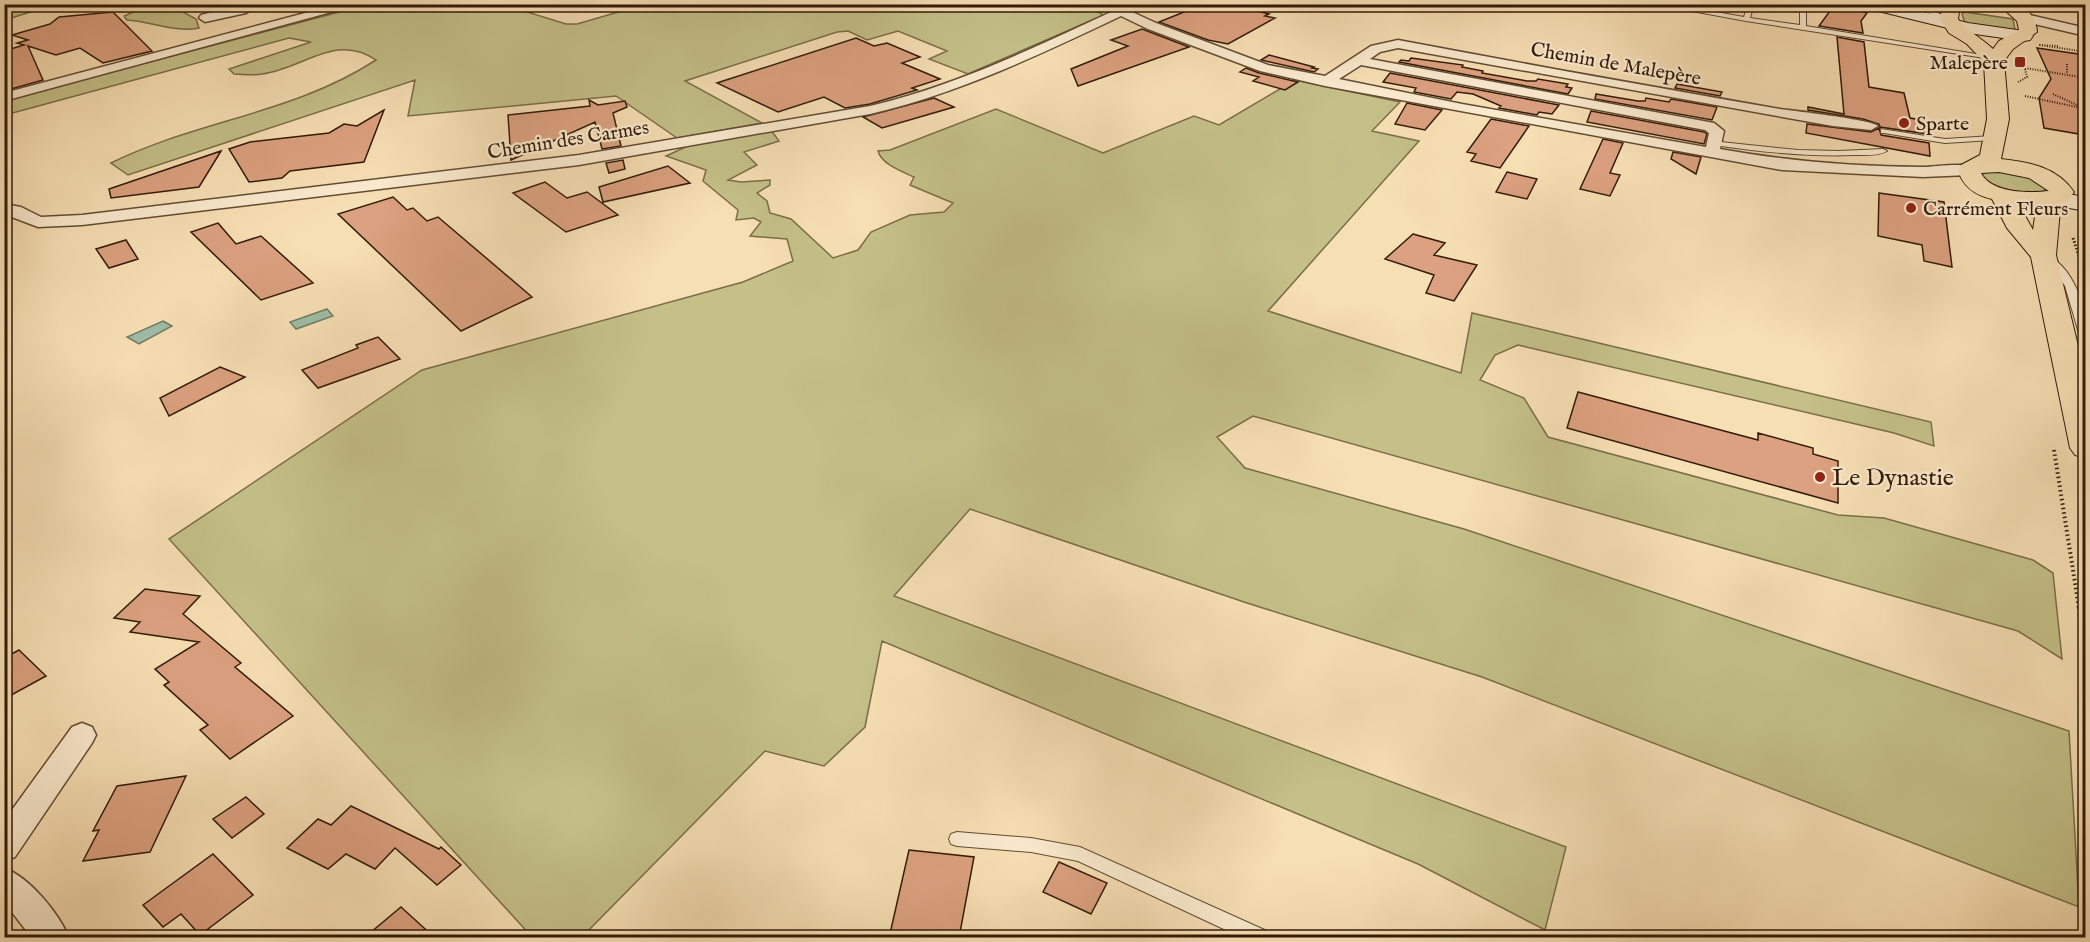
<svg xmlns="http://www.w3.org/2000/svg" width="2090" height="942" font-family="'IM FELL English',serif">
  <rect width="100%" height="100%" fill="#f7dfb4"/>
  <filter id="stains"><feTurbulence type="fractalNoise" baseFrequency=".00333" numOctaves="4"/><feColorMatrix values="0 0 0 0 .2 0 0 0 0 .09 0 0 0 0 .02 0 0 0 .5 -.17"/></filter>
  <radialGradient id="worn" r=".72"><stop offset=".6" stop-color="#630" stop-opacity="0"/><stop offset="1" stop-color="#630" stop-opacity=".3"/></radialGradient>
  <path fill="#c4c088" stroke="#7b6e48" stroke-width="1.5" d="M 646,4 L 1082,4 L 1104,15 L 968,74 L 929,59 L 947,51 L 898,31 L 867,40 L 848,31 L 837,32 L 685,81 L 762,123 L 677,138 L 616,96 L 408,116 L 415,80 L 128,175 L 111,163 C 198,120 293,114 376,60 C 336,32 303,69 262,74 C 253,76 243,74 234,74 L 229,69 L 311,42 L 289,38 L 5,115 L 5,100 L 366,5 L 505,5 L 566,24 L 577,24 Z
    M 13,5 L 13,4 L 53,5 L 5,20 L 5,11 L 12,9 Z
    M 122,5 L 192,5 L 183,12 L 196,19 L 199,28 C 175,33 150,21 127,20 L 124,16 L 136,11 L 120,12 Z
    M 1965,12 L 2013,19 L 2015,30 L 1965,23 L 1962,14 Z
    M 1295,80 L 1400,102 L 1372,131 L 1419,141 L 1268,311 L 1461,373 L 1472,313 L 1931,422 L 1934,446 L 1894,433 L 1518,345 L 1495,355 L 1480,380 L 1524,398 L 1548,437 L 1838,515 L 1884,518 L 2033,560 L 2053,573 L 2062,659 L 2018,631 L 1253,416 L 1217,437 L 1245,468 L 1464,529 L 2069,731 L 2079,907 L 1482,677 L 1247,603 L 970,509 L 894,596 L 1566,847 L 1545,930 L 1418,864 L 882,641 L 865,727 L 824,766 L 765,751 L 582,937 L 532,937 L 169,539 L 422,370 L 743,282 L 793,261 L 787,239 L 750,236 L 761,222 L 754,218 L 736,220 L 738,210 L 703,181 L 706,170 L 666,156 L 690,145 L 771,130 L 779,141 L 744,152 L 757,165 L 728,180 L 741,182 L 770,180 L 770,185 L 757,193 L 767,201 L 770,213 L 791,219 L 833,258 L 858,250 L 871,232 L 910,215 L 944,212 L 953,203 L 910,185 L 914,177 C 903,172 881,164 878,151 L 890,150 L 996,109 L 1103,153 L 1194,116 L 1219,125 Z
    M 1981,171 L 2024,173 L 2047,188 L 2041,193 C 2018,192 2000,190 1980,178 Z"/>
  <path fill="#9ebda7" stroke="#737c67" stroke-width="1.5" d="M 327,309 L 333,316 L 296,329 L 290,322 Z
    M 163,321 L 172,326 L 139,344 L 127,337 Z"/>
  <path fill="#dca180" stroke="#321b08" stroke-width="1.5" d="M 1204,4 L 1231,4 L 1269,14 L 1265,16 L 1275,18 L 1228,44 L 1208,40 L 1159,22 Z
    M 1835,4 L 1867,13 L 1861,21 L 1863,33 L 1819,26 Z
    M 113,12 L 152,51 L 103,63 L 80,48 L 56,55 L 28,46 L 43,80 L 4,91 L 4,51 L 24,45 L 17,43 L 28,40 L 12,35 L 50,24 L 59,17 Z
    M 1142,29 L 1189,47 L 1078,86 L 1071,69 L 1128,46 L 1111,40 Z
    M 1837,37 L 1864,42 L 1869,87 L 1904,93 L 1910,118 L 1927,121 L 1928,134 L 1880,127 L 1879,124 L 1863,119 L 1808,110 L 1808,107 L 1844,114 Z
    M 856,38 L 874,46 L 887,43 L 920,57 L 902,63 L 940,79 L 912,88 L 917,90 L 870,104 L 845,108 L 824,97 L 778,112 L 717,83 Z
    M 2037,48 L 2085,55 L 2085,135 L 2044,128 L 2039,98 L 2051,79 Z
    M 1269,55 L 1314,67 L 1312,68 L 1318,69 L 1314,72 L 1261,60 Z
    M 1411,58 L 1463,65 L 1462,67 L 1483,71 L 1482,73 L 1527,81 L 1536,81 L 1538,79 L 1568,84 L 1566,87 L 1572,88 L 1568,94 L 1399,62 L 1401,60 L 1409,61 Z
    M 1246,68 L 1259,73 L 1298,82 L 1285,90 L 1253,81 L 1259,77 L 1240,72 Z
    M 1390,73 L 1559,105 L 1552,114 L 1539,112 L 1537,115 L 1499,108 L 1501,106 L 1473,94 L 1457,92 L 1451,99 L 1414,92 L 1416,88 L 1383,82 Z
    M 1677,84 L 1722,92 L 1720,96 L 1675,88 Z
    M 1596,94 L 1638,101 L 1645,101 L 1646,98 L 1669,102 L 1671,99 L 1717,107 L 1712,120 L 1595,99 Z
    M 934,98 L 954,107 L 882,128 L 863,117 Z
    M 589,100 L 598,105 L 625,101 L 627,107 L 613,113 L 621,146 L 602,149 L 595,122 L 511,160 L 508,115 L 590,106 Z
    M 1407,103 L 1442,110 L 1425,130 L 1395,124 Z
    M 384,110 L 364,162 L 290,171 L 282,178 L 249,182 L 229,149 L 250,142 L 329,133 L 344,124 L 357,126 Z
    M 1591,111 L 1704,132 L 1707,134 L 1704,144 L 1587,122 Z
    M 1491,119 L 1529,126 L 1500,168 L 1471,161 L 1476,154 L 1467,152 Z
    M 1807,124 L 1871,132 L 1879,128 L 1881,135 L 1929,143 L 1930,156 L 1806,133 Z
    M 1603,139 L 1623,143 L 1610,173 L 1620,175 L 1610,196 L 1580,189 Z
    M 221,151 L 199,187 L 111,198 L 109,189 Z
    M 1673,152 L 1701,157 L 1696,174 L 1671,159 Z
    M 623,160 L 625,169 L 609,173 L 606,163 Z
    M 668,166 L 690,183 L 603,202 L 599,187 Z
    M 1507,172 L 1537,179 L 1527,199 L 1496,192 Z
    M 545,182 L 567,198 L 587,192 L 618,215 L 566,232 L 513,193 Z
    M 1879,193 L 1944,202 L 1952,267 L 1924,261 L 1922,245 L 1878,236 Z
    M 393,197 L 407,210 L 413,208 L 427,221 L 438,217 L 532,297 L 461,331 L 338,214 Z
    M 218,223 L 236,244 L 261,236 L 313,283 L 261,300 L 191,232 Z
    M 1413,234 L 1445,243 L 1434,255 L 1477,265 L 1454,301 L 1426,293 L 1434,275 L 1385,259 Z
    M 126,240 L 138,259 L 109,268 L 96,249 Z
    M 378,337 L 400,359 L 318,388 L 302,370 L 358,348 L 356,345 Z
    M 220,367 L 245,377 L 169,416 L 160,398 Z
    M 1578,392 L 1758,440 L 1758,433 L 1813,448 L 1813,454 L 1838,461 L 1838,503 L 1567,428 Z
    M 145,589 L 200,596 L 183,614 L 241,663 L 235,667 L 293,716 L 230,759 L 200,730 L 208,725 L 164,685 L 169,682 L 155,669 L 199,642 L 130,632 L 140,622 L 114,618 Z
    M 19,650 L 46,676 L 4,699 L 4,658 Z
    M 186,776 L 150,852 L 83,861 L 99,830 L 93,831 L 117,786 Z
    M 246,797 L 264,814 L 232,838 L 213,819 Z
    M 351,806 L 439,849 L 441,847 L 461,865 L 437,885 L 395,848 L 375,869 L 346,854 L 328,869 L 287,848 L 318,819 L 331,825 Z
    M 909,850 L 974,857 L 959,938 L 889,938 Z
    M 213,854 L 253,895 L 200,935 L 181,914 L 163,927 L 143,905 Z
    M 1059,862 L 1107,883 L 1091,914 L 1043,892 Z
    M 401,907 L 435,938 L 364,938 Z"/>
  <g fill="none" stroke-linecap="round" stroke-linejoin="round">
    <defs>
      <path id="lane" d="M 1654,4 L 1671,4 L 1744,17 L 1746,10 L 1721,4 L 1754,4 L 1750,18 L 1800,25 L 1800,4 L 1806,4 L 1806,26 L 1994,57 L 1991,59 L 1746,21 Z
        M 1899,4 L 1924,7 L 1952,19 L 1947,20 L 1920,10 Z
        M 1881,129 L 1945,139 L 1992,136 L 1996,138 L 1992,140 L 1945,143 L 1884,133 L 1881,133 Z
        M 1711,141 L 1798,150 L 1839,151 L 1883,149 L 1887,151 C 1879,156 1865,155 1855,155 C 1808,157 1761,152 1714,145 L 1710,143 Z
        M 2048,256 C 2069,265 2083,298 2086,319 C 2086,327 2086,335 2086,343 L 2081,340 L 2065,286 L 2054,270 L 2043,259 Z
        M 957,832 L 1031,838 L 1080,847 L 1269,932 L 1272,938 L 1243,938 L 1078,861 L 1031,852 L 957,846 L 951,844 L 949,839 L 951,834 Z"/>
      <path id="street" d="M 243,4 L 258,4 L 246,13 L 205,22 L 199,18 L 201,15 Z
        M 339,4 L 361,4 L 4,101 L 4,93 Z
        M 1101,4 L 1115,4 L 1156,23 L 1268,65 L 1325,76 L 1371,46 L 1398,40 C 1525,64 1653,87 1780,109 C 1795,111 1873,120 1878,126 L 1871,130 L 1833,126 L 1398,48 L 1380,52 L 1370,59 L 1714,123 L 1724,131 L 1720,149 C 1787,161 1855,167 1923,167 C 1936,167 1969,161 1977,170 L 1969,175 L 1923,177 L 1782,170 L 1325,86 L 1260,71 L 1148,29 L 1121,16 C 1039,55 959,93 870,114 L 579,165 L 82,225 L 38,227 L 4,214 L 4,204 L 21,207 L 41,217 L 82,215 L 579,155 L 870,106 C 955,86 1033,48 1111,12 ZM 1361,65 L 1705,130 L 1709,133 L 1706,147 L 1462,104 L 1339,79 Z
        M 2025,14 L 2086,28 L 2086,36 L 2021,21 L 2021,15 Z
        M 82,723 L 92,727 L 96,735 L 92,743 L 15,857 L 4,861 L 4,821 L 72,727 Z
        M 4,868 C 29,877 59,913 69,938 L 32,938 L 4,902 Z"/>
      <path id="secondary" d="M 1860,4 L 1891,4 L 1968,23 L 2024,31 L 2030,32 L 2033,36 L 2030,40 L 2024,41 L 1968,33 L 1862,7 Z
        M 2054,192 L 2086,197 L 2086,211 L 2046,204 L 2043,199 L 2046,194 Z"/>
      <path id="primary" d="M 1947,4 L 1970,4 L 1959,12 L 1958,19 C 1964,29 1983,39 1993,49 L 1999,41 L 2019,30 L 2017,21 L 1998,4 C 2003,4 2012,3 2018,4 C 2029,8 2037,22 2037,32 L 2013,49 L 2004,61 L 2009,119 L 2001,159 C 2029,162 2057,167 2074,192 L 2068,201 L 2057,204 L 2060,210 L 2056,255 L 2086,379 L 2086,458 L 2075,455 L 2070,448 L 2031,257 L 2007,228 L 1992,199 C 1975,195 1963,187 1958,170 L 1961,165 L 1980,155 L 1987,119 L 1984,62 L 1967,44 L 1949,33 L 1940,19 L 1942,9 ZM 1999,172 L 2029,178 L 2049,191 C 2030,193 1992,194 1981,173 ZM 2019,205 L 2034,206 L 2036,210 L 2033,230 Z"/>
    </defs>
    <use href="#lane" stroke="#634c33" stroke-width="2"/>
    <use href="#street" stroke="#634c33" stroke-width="3"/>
    <use href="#secondary" stroke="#321b08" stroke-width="2"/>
    <use href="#primary" stroke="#321b08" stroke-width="2"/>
    <path stroke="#321b08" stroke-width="2" stroke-dasharray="1 1.5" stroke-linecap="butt" d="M 2058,46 L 2040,45 L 2086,52
      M 2067,64 L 2067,74
      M 2025,68 L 2086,78
      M 2018,82 L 2027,77 L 2022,58
      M 2053,94 L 2079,106
      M 2025,96 L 2086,109"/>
    <path stroke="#321b08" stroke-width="3" stroke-dasharray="1.5 2" stroke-linecap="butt" d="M 2086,225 L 2079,232 L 2086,258
      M 2073,238 L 2083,268"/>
    <path stroke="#321b08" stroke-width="4" stroke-dasharray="1.5 3" stroke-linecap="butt" d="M 2054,450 L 2079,608"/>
    <path stroke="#321b08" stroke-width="4.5" stroke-dasharray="2 4" stroke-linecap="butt" d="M 2079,607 L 2086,662
      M 2082,938 L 2081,909 L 2086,905"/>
    <use href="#lane" fill="#faeace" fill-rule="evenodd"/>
    <use href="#street" fill="#faeace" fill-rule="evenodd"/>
    <use href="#secondary" fill="#faeace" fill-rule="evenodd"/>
    <use href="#primary" fill="#f7dfb4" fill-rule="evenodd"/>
  </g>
  <g fill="#8f2418" stroke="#faeace" stroke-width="2">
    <rect x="2014" y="56" width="12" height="12" rx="3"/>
    <circle cx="1904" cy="123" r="6"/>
    <circle cx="1911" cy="208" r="6"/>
    <circle cx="1820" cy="477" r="6"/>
  </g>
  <g text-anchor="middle" stroke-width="4.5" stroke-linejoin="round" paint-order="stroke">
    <g font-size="20" fill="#321b08" stroke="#faeace" text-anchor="start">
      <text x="2008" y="69" text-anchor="end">Malepère</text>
      <text x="1916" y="130">Sparte</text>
      <text x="1923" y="215">Carrément Fleurs</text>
    </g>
    <g font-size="20" fill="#321b08" stroke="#faeace">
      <text transform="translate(1616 63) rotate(10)" y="7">Chemin de Malepère</text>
      <text transform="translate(568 139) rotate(-9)" y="7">Chemin des Carmes</text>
    </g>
    <g font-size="24" fill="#321b08" stroke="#faeace" text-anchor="start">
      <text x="1832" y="485">Le Dynastie</text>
    </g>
  </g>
  <rect width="2090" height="942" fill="none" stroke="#f7dfb4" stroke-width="24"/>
  <rect x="6" y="6" width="2078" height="930" fill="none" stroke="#321b08" stroke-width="3"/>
  <rect x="12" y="12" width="2066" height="918" fill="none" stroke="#321b08" stroke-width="1.5"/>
  <rect width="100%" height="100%" filter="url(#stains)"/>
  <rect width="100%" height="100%" fill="url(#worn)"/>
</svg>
